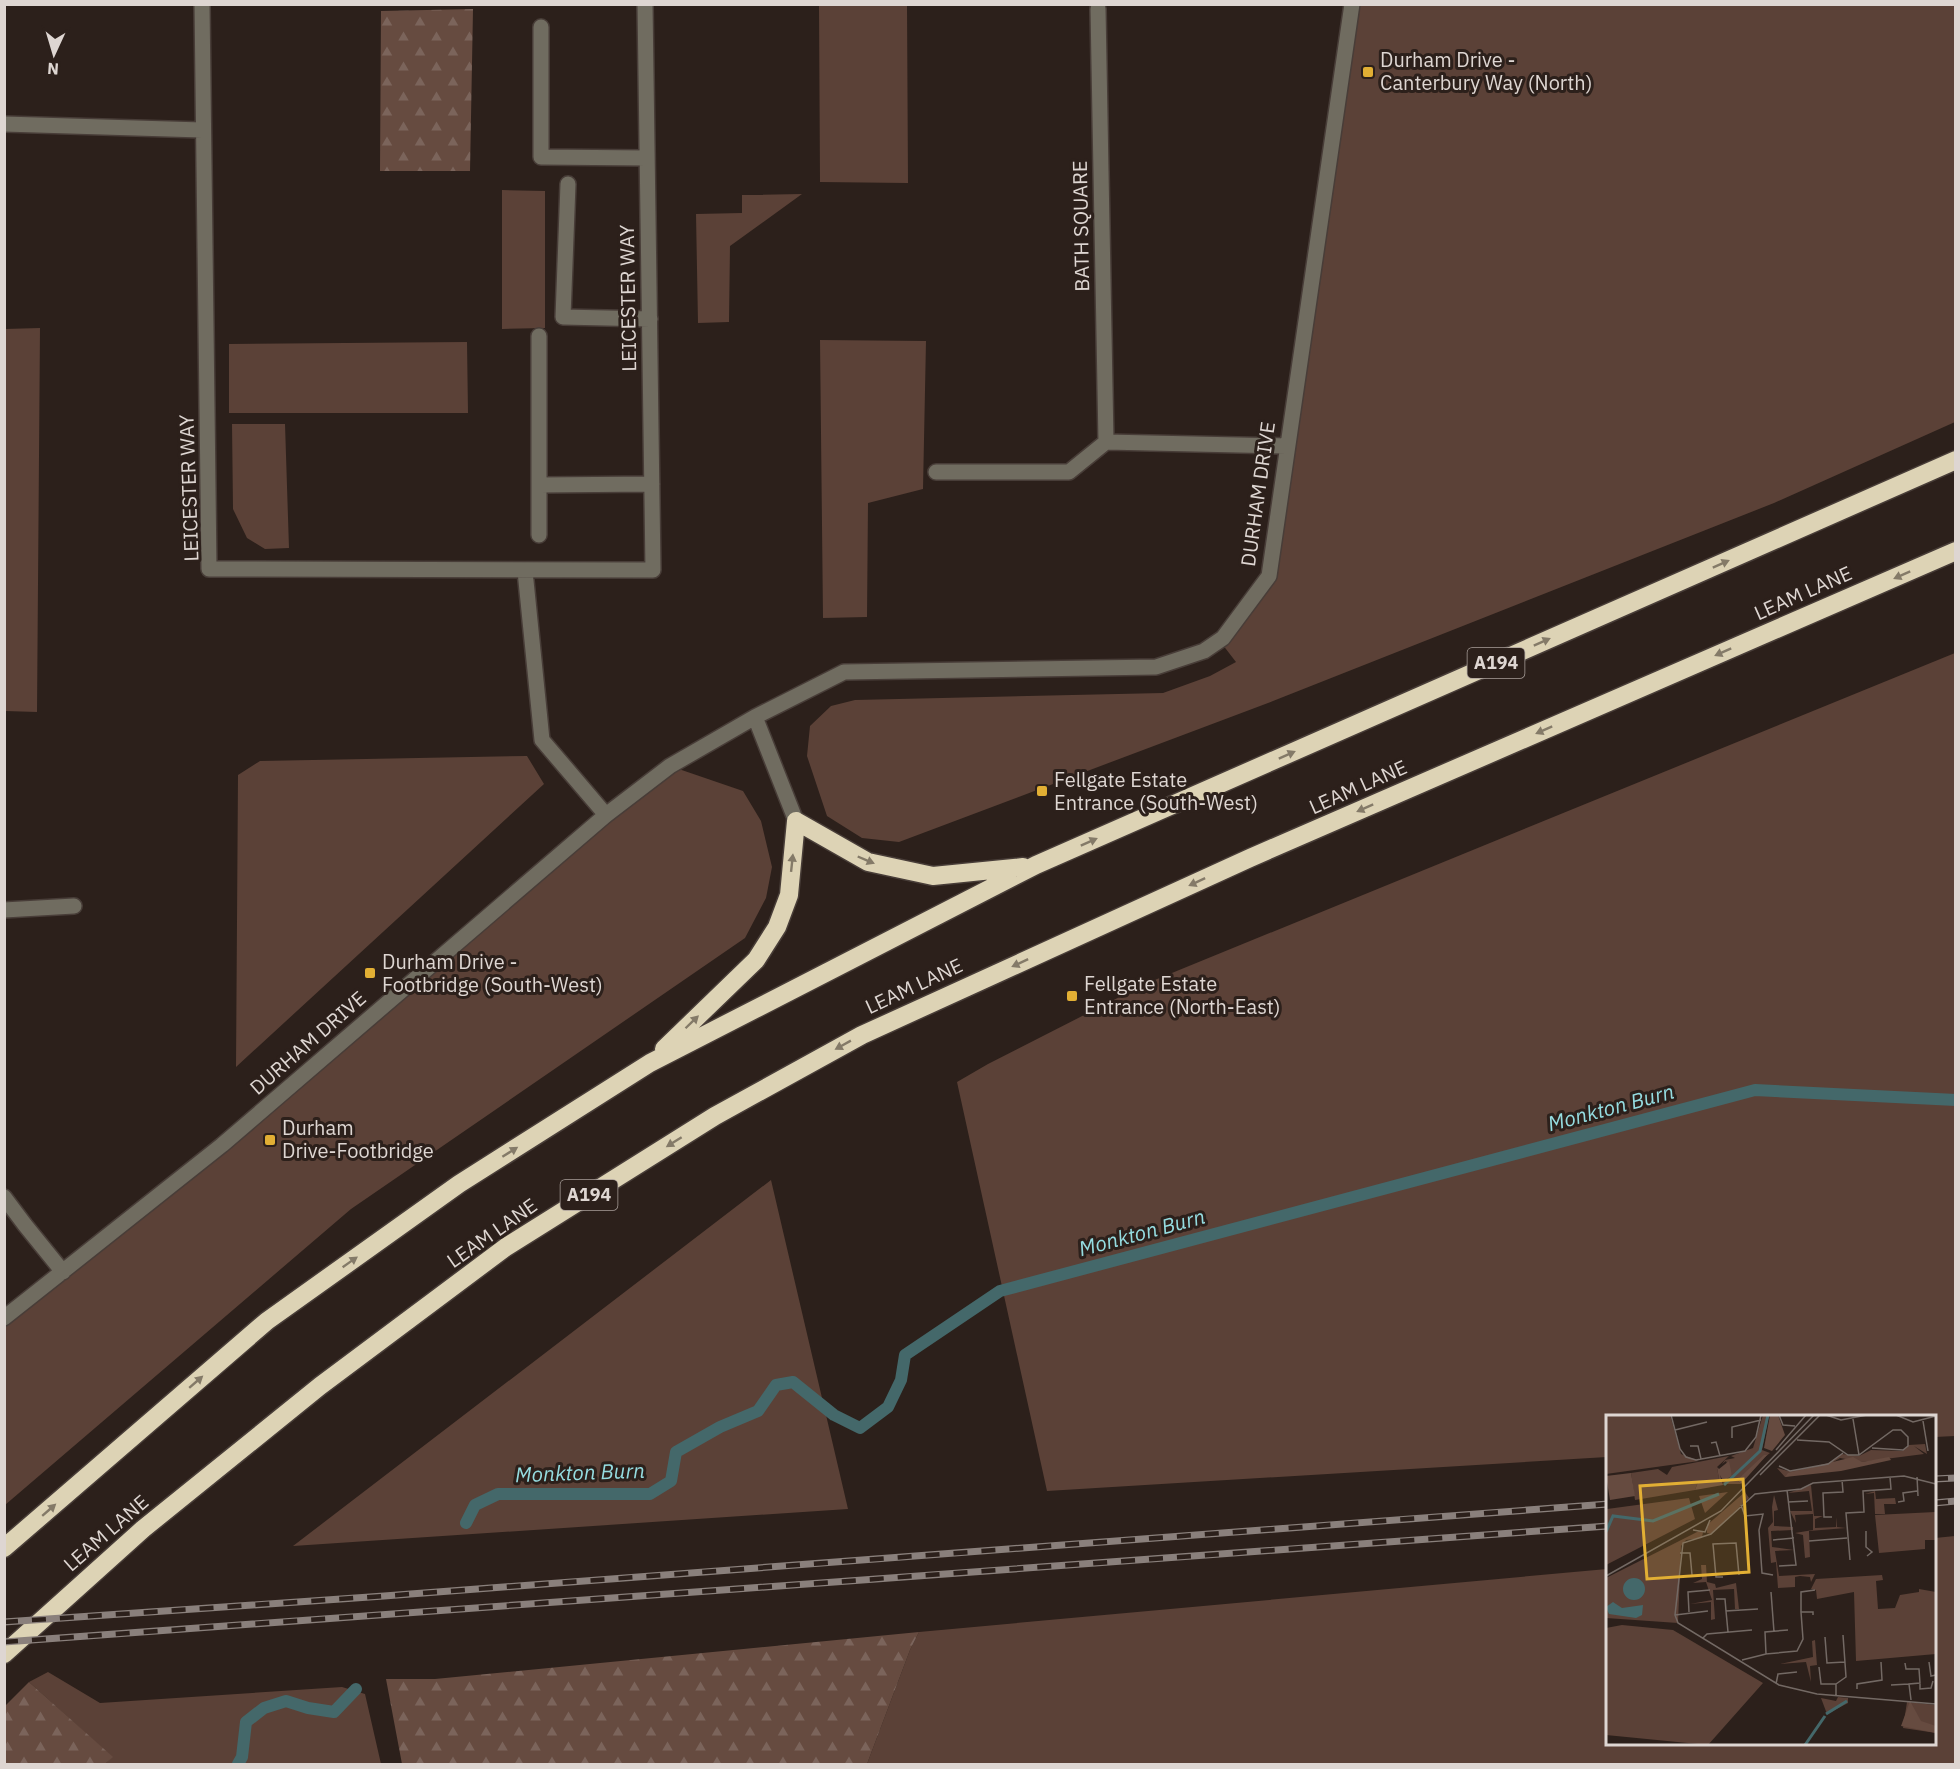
<svg xmlns="http://www.w3.org/2000/svg" width="1960" height="1769" font-family="'IBM Plex Sans',sans-serif">
  <defs>
    <pattern id="forest-firs" width="22" height="20" patternUnits="userSpaceOnUse" patternTransform="scale(1.5)"><rect width="22" height="20" fill="#664b40"/><path d="M5 1l3.5 6h-7zM16 11l3.5 6h-7z" fill="#7b645b"/></pattern>
  </defs>
  <rect width="100%" height="100%" fill="#2c201b"/>
  <path fill="#5b4137" d="M 819,5 L 907,5 L 908,183 L 820,182 Z
    M 1352,5 L 1955,5 L 1955,422 L 1774,503 L 1273,701 L 899,842 L 862,838 L 827,816 L 807,756 L 810,726 L 831,706 L 855,700 L 1163,693 L 1210,676 L 1236,662 L 1219,640 L 1269,576 Z
    M 502,190 L 545,191 L 545,328 L 502,329 Z
    M 802,194 L 730,246 L 729,322 L 698,323 L 696,214 L 742,213 L 742,195 Z
    M 40,328 L 37,712 L 5,711 L 5,329 Z
    M 820,340 L 926,341 L 923,489 L 868,503 L 867,617 L 823,618 Z
    M 467,342 L 468,413 L 229,413 L 229,344 Z
    M 232,424 L 285,424 L 289,548 L 265,549 L 247,538 L 233,509 Z
    M 1955,653 L 1955,1436 L 1935,1437 L 1934,1416 L 1608,1416 L 1607,1457 L 1047,1491 L 957,1082 L 988,1064 L 1145,984 Z
    M 527,756 L 544,784 L 236,1067 L 238,775 L 260,761 Z
    M 670,766 L 743,791 L 761,821 L 772,867 L 766,898 L 745,938 L 351,1209 L 5,1505 L 5,1318 Z
    M 771,1180 L 848,1509 L 293,1546 Z
    M 1955,1536 L 1955,1764 L 867,1764 L 910,1650 L 919,1632 L 1607,1569 L 1608,1744 L 1934,1744 L 1935,1538 Z
    M 48,1672 L 100,1703 L 342,1687 L 365,1694 L 381,1764 L 105,1764 L 112,1757 L 29,1682 Z"/>
  <path fill="url(#forest-firs)" d="M 473,9 L 470,171 L 380,171 L 381,11 Z
    M 919,1632 L 910,1650 L 867,1764 L 402,1764 L 386,1679 L 435,1679 Z
    M 29,1682 L 113,1757 L 105,1764 L 5,1764 L 5,1706 Z"/>
  <g fill="none" stroke-linecap="round" stroke-linejoin="round">
    <path stroke="#44686a" stroke-width="12" d="M 466,1523 L 475,1505 L 498,1494 L 650,1494 L 671,1481 L 676,1452 L 720,1427 L 758,1411 L 776,1385 L 793,1382 L 834,1415 L 860,1428 L 888,1407 L 901,1380 L 905,1355 L 1000,1291 L 1755,1090 L 1956,1100
      M 238,1764 L 242,1757 L 246,1722 L 264,1708 L 286,1701 L 308,1708 L 334,1712 L 356,1689"/>
    <defs>
      <path id="minor" d="M 202,4 L 209,569 L 653,570 L 645,4
        M 1098,9 L 1106,442 L 1287,446
        M 541,27 L 541,157 L 647,158
        M 4,124 L 202,130
        M 568,184 L 563,317 L 650,319
        M 539,336 L 539,485 L 652,484
        M 936,472 L 1069,472 L 1106,442
        M 539,485 L 539,535
        M 525,571 L 542,740 L 606,815
        M 755,717 L 796,821
        M 4,910 L 74,906
        M 4,1197 L 25,1225 L 63,1272
        M 4,1318 L 222,1145 L 606,815 L 670,766 L 755,717 L 844,672 L 1156,667 L 1204,651 L 1223,638 L 1269,576 L 1352,4"/>
      <path id="highway" d="M 664,1049 L 756,960 L 777,927 L 789,895 L 796,821 L 868,862 L 933,876 L 1023,867
        M 4,1548 L 267,1321 L 459,1184 L 650,1063 L 1036,865 L 1956,460
        M 4,1654 L 143,1529 L 320,1386 L 506,1247 L 715,1116 L 862,1035 L 1250,858 L 1956,551"/>
    </defs>
    <use href="#minor" stroke="#483d38" stroke-width="18"/>
    <use href="#highway" stroke="#483d38" stroke-width="21"/>
    <use href="#minor" stroke="#706c60" stroke-width="15"/>
    <use href="#highway" stroke="#ddd3b5" stroke-width="18"/>
    <defs>
      <path id="rail" d="M 1934,1479 L 1956,1478
        M 1934,1503 L 1956,1501
        M 4,1622 L 384,1596 L 1608,1504
        M 4,1642 L 1608,1526"/>
    </defs>
    <use href="#rail" stroke="#8a807c" stroke-width="7"/>
    <use href="#rail" stroke="#2c201b" stroke-width="4.5" stroke-dasharray="14" stroke-linecap="butt"/>
  </g>
  <defs><path id="oneway-solid" d="M-6-.8H1V-3.2L6.5 0L1 3.2V.8H-6Z" transform="scale(1.5)"/></defs>
  <g fill="#847a68">
    <use href="#oneway-solid" transform="translate(1721 564) rotate(-24)"/>
    <use href="#oneway-solid" transform="translate(1902 575) rotate(156)"/>
    <use href="#oneway-solid" transform="translate(1542 642) rotate(-24)"/>
    <use href="#oneway-solid" transform="translate(1723 652) rotate(156)"/>
    <use href="#oneway-solid" transform="translate(1544 730) rotate(156)"/>
    <use href="#oneway-solid" transform="translate(1287 755) rotate(-24)"/>
    <use href="#oneway-solid" transform="translate(1365 808) rotate(156)"/>
    <use href="#oneway-solid" transform="translate(1089 842) rotate(-24)"/>
    <use href="#oneway-solid" transform="translate(866 860) rotate(23)"/>
    <use href="#oneway-solid" transform="translate(792 863) rotate(-84)"/>
    <use href="#oneway-solid" transform="translate(1197 882) rotate(155)"/>
    <use href="#oneway-solid" transform="translate(1020 963) rotate(155)"/>
    <use href="#oneway-solid" transform="translate(692 1022) rotate(-44)"/>
    <use href="#oneway-solid" transform="translate(843 1045) rotate(151)"/>
    <use href="#oneway-solid" transform="translate(674 1142) rotate(148)"/>
    <use href="#oneway-solid" transform="translate(510 1152) rotate(-32)"/>
    <use href="#oneway-solid" transform="translate(350 1262) rotate(-35)"/>
    <use href="#oneway-solid" transform="translate(196 1382) rotate(-41)"/>
    <use href="#oneway-solid" transform="translate(49 1510) rotate(-41)"/>
  </g>
  <g fill="#e2af34" stroke="#2c201b" stroke-width="2">
    <rect x="1362" y="66" width="12" height="12" rx="3"/>
    <rect x="1036" y="785" width="12" height="12" rx="3"/>
    <rect x="364" y="967" width="12" height="12" rx="3"/>
    <rect x="1066" y="990" width="12" height="12" rx="3"/>
    <rect x="264" y="1134" width="12" height="12" rx="3"/>
  </g>
  <g text-anchor="middle" stroke-width="6" stroke-linejoin="round" paint-order="stroke">
    <g fill="#2c201b" stroke="#a99f9b" stroke-width="1.5">
      <rect x="1467.5" y="648" width="57" height="30" rx="4.5"/>
      <rect x="560.5" y="1180" width="57" height="30" rx="4.5"/>
    </g>
    <g font-size="18" font-weight="bold" fill="#ded6d2">
      <text x="1496" y="669">A194</text>
      <text x="589" y="1201">A194</text>
    </g>
    <g font-size="20" fill="#ded6d2" stroke="#2c201b" text-anchor="start">
      <text x="1380" y="67">Durham Drive -<tspan x="1380" dy="23">Canterbury Way (North)</tspan></text>
      <text x="1054" y="787">Fellgate Estate<tspan x="1054" dy="23">Entrance (South-West)</tspan></text>
      <text x="382" y="969">Durham Drive -<tspan x="382" dy="23">Footbridge (South-West)</tspan></text>
      <text x="1084" y="991">Fellgate Estate<tspan x="1084" dy="23">Entrance (North-East)</tspan></text>
      <text x="282" y="1135">Durham<tspan x="282" dy="23">Drive-Footbridge</tspan></text>
    </g>
    <g font-size="20" fill="#ded6d2" stroke="#2c201b">
      <text transform="translate(1081 226) rotate(-91)" y="7">BATH SQUARE</text>
      <text transform="translate(628 298) rotate(-91)" y="7">LEICESTER WAY</text>
      <text transform="translate(189 488) rotate(-92)" y="7">LEICESTER WAY</text>
      <text transform="translate(1258 494) rotate(-82)" y="7">DURHAM DRIVE</text>
      <text transform="translate(1803 593) rotate(-24)" y="7">LEAM LANE</text>
      <text transform="translate(1358 787) rotate(-24)" y="7">LEAM LANE</text>
      <text transform="translate(914 986) rotate(-25)" y="7">LEAM LANE</text>
      <text transform="translate(308 1043) rotate(-41)" y="7">DURHAM DRIVE</text>
      <text transform="translate(492 1233) rotate(-35)" y="7">LEAM LANE</text>
      <text transform="translate(106 1533) rotate(-41)" y="7">LEAM LANE</text>
    </g>
    <g font-size="21" font-style="italic" fill="#95dce0" stroke="#2c201b">
      <text transform="translate(1611 1108) rotate(-15)" y="7">Monkton Burn</text>
      <text transform="translate(1142 1233) rotate(-15)" y="7">Monkton Burn</text>
      <text transform="translate(580 1473) rotate(-2)" y="7">Monkton Burn</text>
    </g>
  </g>
  <g transform="translate(1606 1415)">
    <rect width="330" height="330" fill="#2c201b"/>
    <path d="M 157,0 L 163,0 L 156,35 L 164,38 L 131,65 L 135,69 L 118,69 L 117,66 L 126,61 L 120,46 L 116,49 L 119,45 L 129,43 L 125,41 L 147,33 ZM 319,29 L 321,39 L 308,31 L 318,39 L 256,47 L 234,43 L 219,52 L 179,62 L 171,53 L 182,56 L 218,51 L 236,39 L 253,41 L 265,35 L 296,36 L 303,30 ZM 123,41 L 111,52 L 113,64 L 92,67 L 89,75 L 29,85 L 25,58 L 52,54 L 61,60 L 66,52 ZM 205,70 L 208,101 L 217,101 L 209,104 L 209,113 L 230,112 L 231,102 L 231,112 L 240,113 L 203,116 L 204,142 L 199,143 L 197,120 L 189,118 L 207,115 L 207,99 L 189,100 L 190,108 L 184,96 L 206,96 L 203,76 L 182,78 ZM 269,76 L 270,84 L 289,83 L 290,89 L 278,89 L 279,99 L 269,99 L 268,78 L 259,79 ZM 122,77 L 99,98 L 93,81 ZM 139,77 L 143,83 L 105,119 L 101,118 L 101,110 ZM 168,80 L 172,95 L 168,96 L 168,111 L 187,112 L 187,115 L 165,116 L 166,132 L 188,135 L 169,136 L 173,161 L 209,159 L 205,167 L 204,162 L 194,161 L 189,162 L 189,172 L 172,173 L 170,147 L 165,148 L 162,113 L 167,107 L 166,92 ZM 83,83 L 89,104 L 0,150 L 1,94 ZM 93,116 L 97,117 L 96,123 L 80,125 L 75,131 L 72,208 L 0,203 L 0,163 ZM 95,150 L 100,150 L 101,167 L 109,169 L 110,173 L 130,168 L 133,194 L 129,194 L 128,174 L 107,175 L 109,204 L 105,205 L 105,187 L 84,189 L 106,185 L 100,167 L 87,168 L 96,164 ZM 276,160 L 277,165 L 270,166 L 272,194 L 289,193 L 294,180 L 313,177 L 313,174 L 330,177 L 330,239 L 250,246 L 248,177 L 211,184 L 210,175 L 205,174 L 210,164 ZM 16,210 L 67,215 L 157,268 L 102,330 L 0,320 L 0,213 ZM 209,225 L 211,250 L 204,251 L 205,267 L 200,247 L 174,249 L 207,242 L 206,226 ZM 232,282 L 242,283 L 242,288 L 221,299 L 215,283 L 230,286 ZM 301,287 L 330,290 L 330,318 L 297,313 Z" fill="#5b4137"/>
    <path d="M 164,0 L 172,0 L 179,20 L 166,36 L 158,33 ZM 158,40 L 161,40 L 135,69 L 131,65 ZM 247,42 L 256,47 L 283,42 L 285,45 L 235,56 L 179,62 L 182,58 ZM 123,46 L 126,61 L 117,66 L 114,60 L 117,70 L 89,75 L 92,67 L 113,64 L 111,52 L 113,54 ZM 25,58 L 29,81 L 4,85 L 0,61 ZM 304,286 L 315,306 L 330,311 L 330,318 L 295,311 Z" fill="#664b40"/>
    <path d="M 0,0 L 64,0 L 75,39 L 93,46 L 0,59 ZM 329,97 L 330,125 L 319,125 L 319,134 L 273,138 L 269,100 Z" fill="#5b4137"/>
    <path d="M17 174a11 11 0 1 1 22 0a11 11 0 1 1-22 0ZM 7,187 L 16,193 L 37,190 L 36,200 L 30,203 L 3,199 L 0,192 Z" fill="#44686a"/>
    <path fill="none" stroke="#44686a" stroke-width="3" d="M 118,70 L 154,36 L 162,0M 0,117 L 7,101 L 47,106 L 113,79M 220,299 L 241,286M 199,330 L 219,301"/>
    <path fill="none" stroke="#736964" stroke-width="1.5" d="M 65,0 L 74,34 L 80,42 L 90,45 L 139,36 L 150,22 L 155,0M 173,0 L 177,10 L 189,11M 220,0 L 235,5 L 261,0M 290,0 L 307,7 L 330,1M 247,4 L 253,40M 317,6 L 322,36M 69,15 L 101,7M 126,23 L 126,12 L 155,5M 191,25 L 223,27 L 242,40 L 253,40 L 287,15 L 295,15 L 302,22 L 302,31 L 297,35 L 266,33M 105,28 L 110,27 L 114,41M 84,31 L 92,31 L 95,44M 170,35 L 200,0M 173,51 L 184,56 L 222,49 L 237,38M 154,60 L 214,0M 311,62 L 312,81M 330,69 L 298,61 L 207,68 L 195,74 L 149,79 L 105,119 L 77,128 L 69,200 L 72,208 L 173,270 L 211,279 L 330,289M 182,87 L 202,86M 292,87 L 298,86 L 297,78 L 311,76M 135,90 L 139,101 L 157,99 L 153,115 L 156,158 L 167,160M 226,102 L 218,102 L 217,78 L 237,77 L 236,65M 87,115 L 99,117 L 104,105M 260,116 L 260,132 L 266,137 L 261,141M 167,125 L 188,123M 203,126 L 241,123M 74,138 L 84,138 L 86,160M 244,145 L 240,98 L 258,97 L 257,76 L 285,74 L 284,62M 173,151 L 190,150 L 181,75M 0,161 L 115,96 L 208,0M 117,162 L 110,162 L 107,129 L 130,128 L 133,160M 165,177 L 168,217M 110,184 L 119,184 L 120,196M 83,197 L 82,177 L 104,175M 195,197 L 195,177 L 209,175M 69,200 L 102,196M 182,215 L 159,217 L 160,239 L 191,236 L 197,224 L 195,197 L 207,197 L 207,200M 122,217 L 120,196 L 152,194M 219,222 L 221,248 L 239,247M 97,223 L 101,219 L 146,215M 136,245 L 160,239M 323,247 L 325,261 L 330,260M 299,248 L 300,254 L 313,254 L 314,268 L 303,269 L 305,285M 213,252 L 215,269 L 230,269 L 230,280M 314,268 L 314,274 L 325,273 L 327,266M 170,269 L 172,259 L 191,257M 230,269 L 240,262 L 237,220M 285,270 L 303,269M 251,274 L 251,269 L 276,265 L 275,247"/>
    <path fill="#e2af34" fill-opacity="0.15" stroke="#e2af34" stroke-width="3" d="M 137,64 L 143,157 L 41,164 L 34,71 Z"/>
    <rect width="330" height="330" fill="none" stroke="#ded6d2" stroke-width="3"/>
  </g>
  <rect width="1960" height="1769" fill="none" stroke="#ded6d2" stroke-width="12"/>
  <g transform="translate(54 54) rotate(184)" stroke="#2c201b" stroke-width="4.5" paint-order="stroke">
  <path d="M0-4.5L10 22L0 15L-10 22Z" fill="#ded6d2"/>
  <text y="-9" font-size="16" font-weight="bold" text-anchor="middle" fill="#ded6d2">N</text>
  </g>
</svg>
